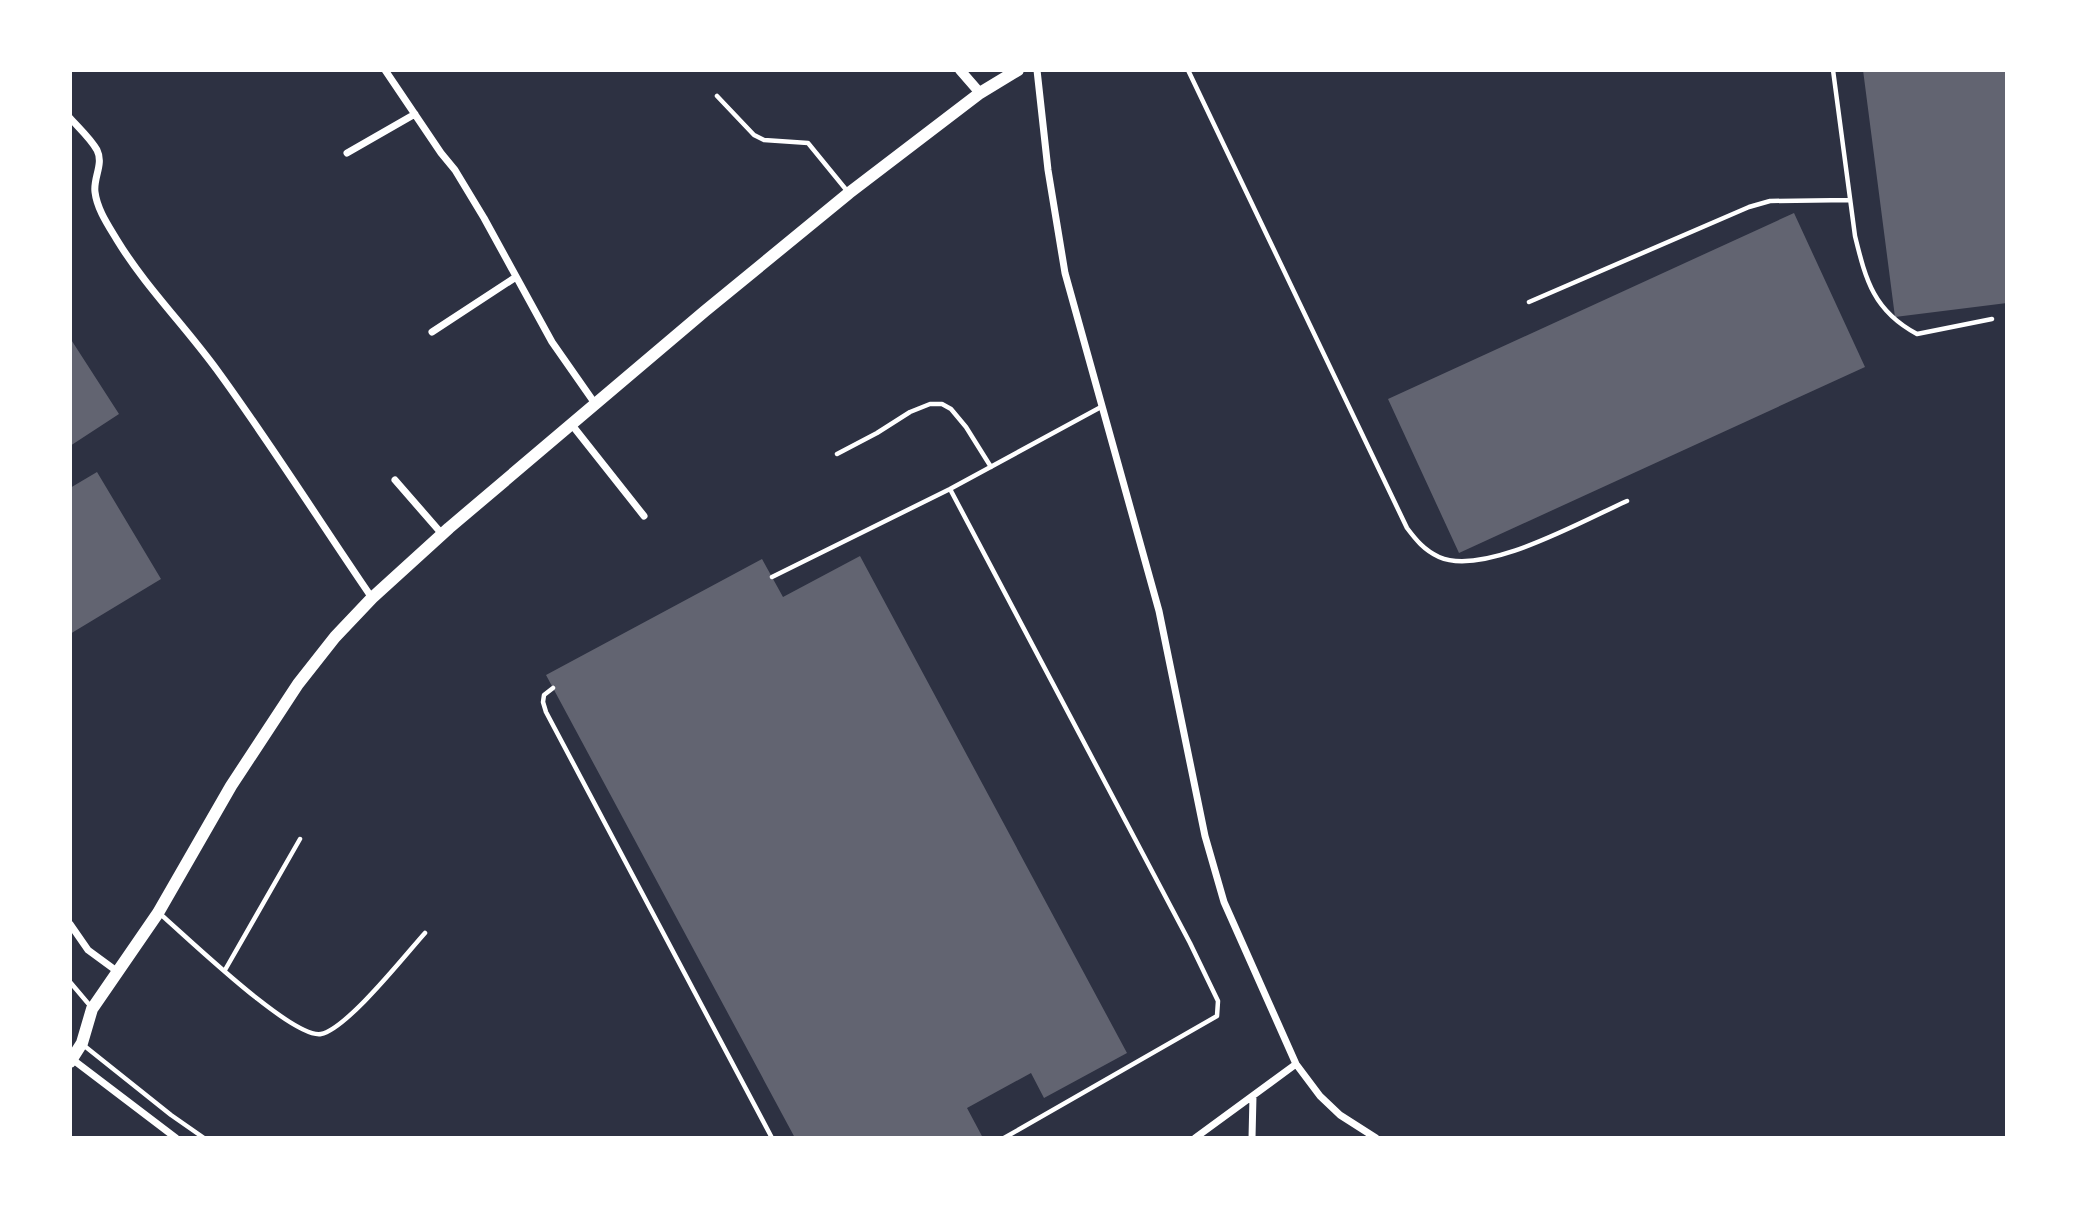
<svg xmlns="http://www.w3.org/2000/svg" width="2077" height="1208" font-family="'PT Sans',sans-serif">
  <rect width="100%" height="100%" fill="#2d3142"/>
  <path fill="#626471" d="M 1863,70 L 2007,70 L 2007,303 L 1895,317 Z
    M 1794,213 L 1865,367 L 1459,553 L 1388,399 Z
    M 70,338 L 119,414 L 70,446 Z
    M 97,472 L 161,579 L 70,634 L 70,488 Z
    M 860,556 L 1127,1053 L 1044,1098 L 1031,1073 L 967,1108 L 983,1138 L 795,1138 L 546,675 L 762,559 L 783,597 Z"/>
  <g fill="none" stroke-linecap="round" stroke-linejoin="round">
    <path stroke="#fff" stroke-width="4.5" d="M 1188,70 L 1407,528 C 1416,540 1424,550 1439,557 C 1484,577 1582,521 1627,501
      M 1833,70 L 1855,236 C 1866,281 1874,311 1917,334 L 1992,319
      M 717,96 L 754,135 L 764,140 L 808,143 L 848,192
      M 1529,302 L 1749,207 L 1770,201 L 1849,200
      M 837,454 L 877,433 L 910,412 L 930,404 L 942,404 L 951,409 L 966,427 L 991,467
      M 950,489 L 1190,943 L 1218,1001 L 1217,1016 L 1004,1138
      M 772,577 L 950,489 L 1101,407
      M 553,688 L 544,695 L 543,702 L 546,712 L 772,1138
      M 159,913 C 186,936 292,1039 321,1034 C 347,1029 406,954 425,933
      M 225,970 L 300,839
      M 70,982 L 92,1008
      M 82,1044 L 171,1115 L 204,1138"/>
    <path stroke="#fff" stroke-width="7" d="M 385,70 L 441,153 L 455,170 L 484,218 L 552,342 L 596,405
      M 1037,70 L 1048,170 L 1065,273 L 1159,611 L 1205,836 L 1224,902 L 1296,1064 L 1320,1096 L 1340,1115 L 1376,1138
      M 70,118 C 79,128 91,139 97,150 C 104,164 93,178 95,192 C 97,209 108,225 117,240 C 145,286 185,326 217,370 C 271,444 320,522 372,598
      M 347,153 L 415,114
      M 432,332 L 516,277
      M 572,425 L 644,516
      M 395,480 L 442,534
      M 70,924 L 88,950 L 118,972
      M 72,1059 L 176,1138
      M 1195,1138 L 1296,1064
      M 1252,1138 L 1253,1096"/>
    <path stroke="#fff" stroke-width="10" d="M 960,70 L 980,93"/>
    <path stroke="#fff" stroke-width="12" d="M 70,1062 L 82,1043 L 92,1009 L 158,913 L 231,786 L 298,684 L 335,637 L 372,598 L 449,528 L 705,311 L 849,193 L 980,93 L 1018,70"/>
  </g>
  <rect width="2077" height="1208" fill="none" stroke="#ffffff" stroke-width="144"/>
</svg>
